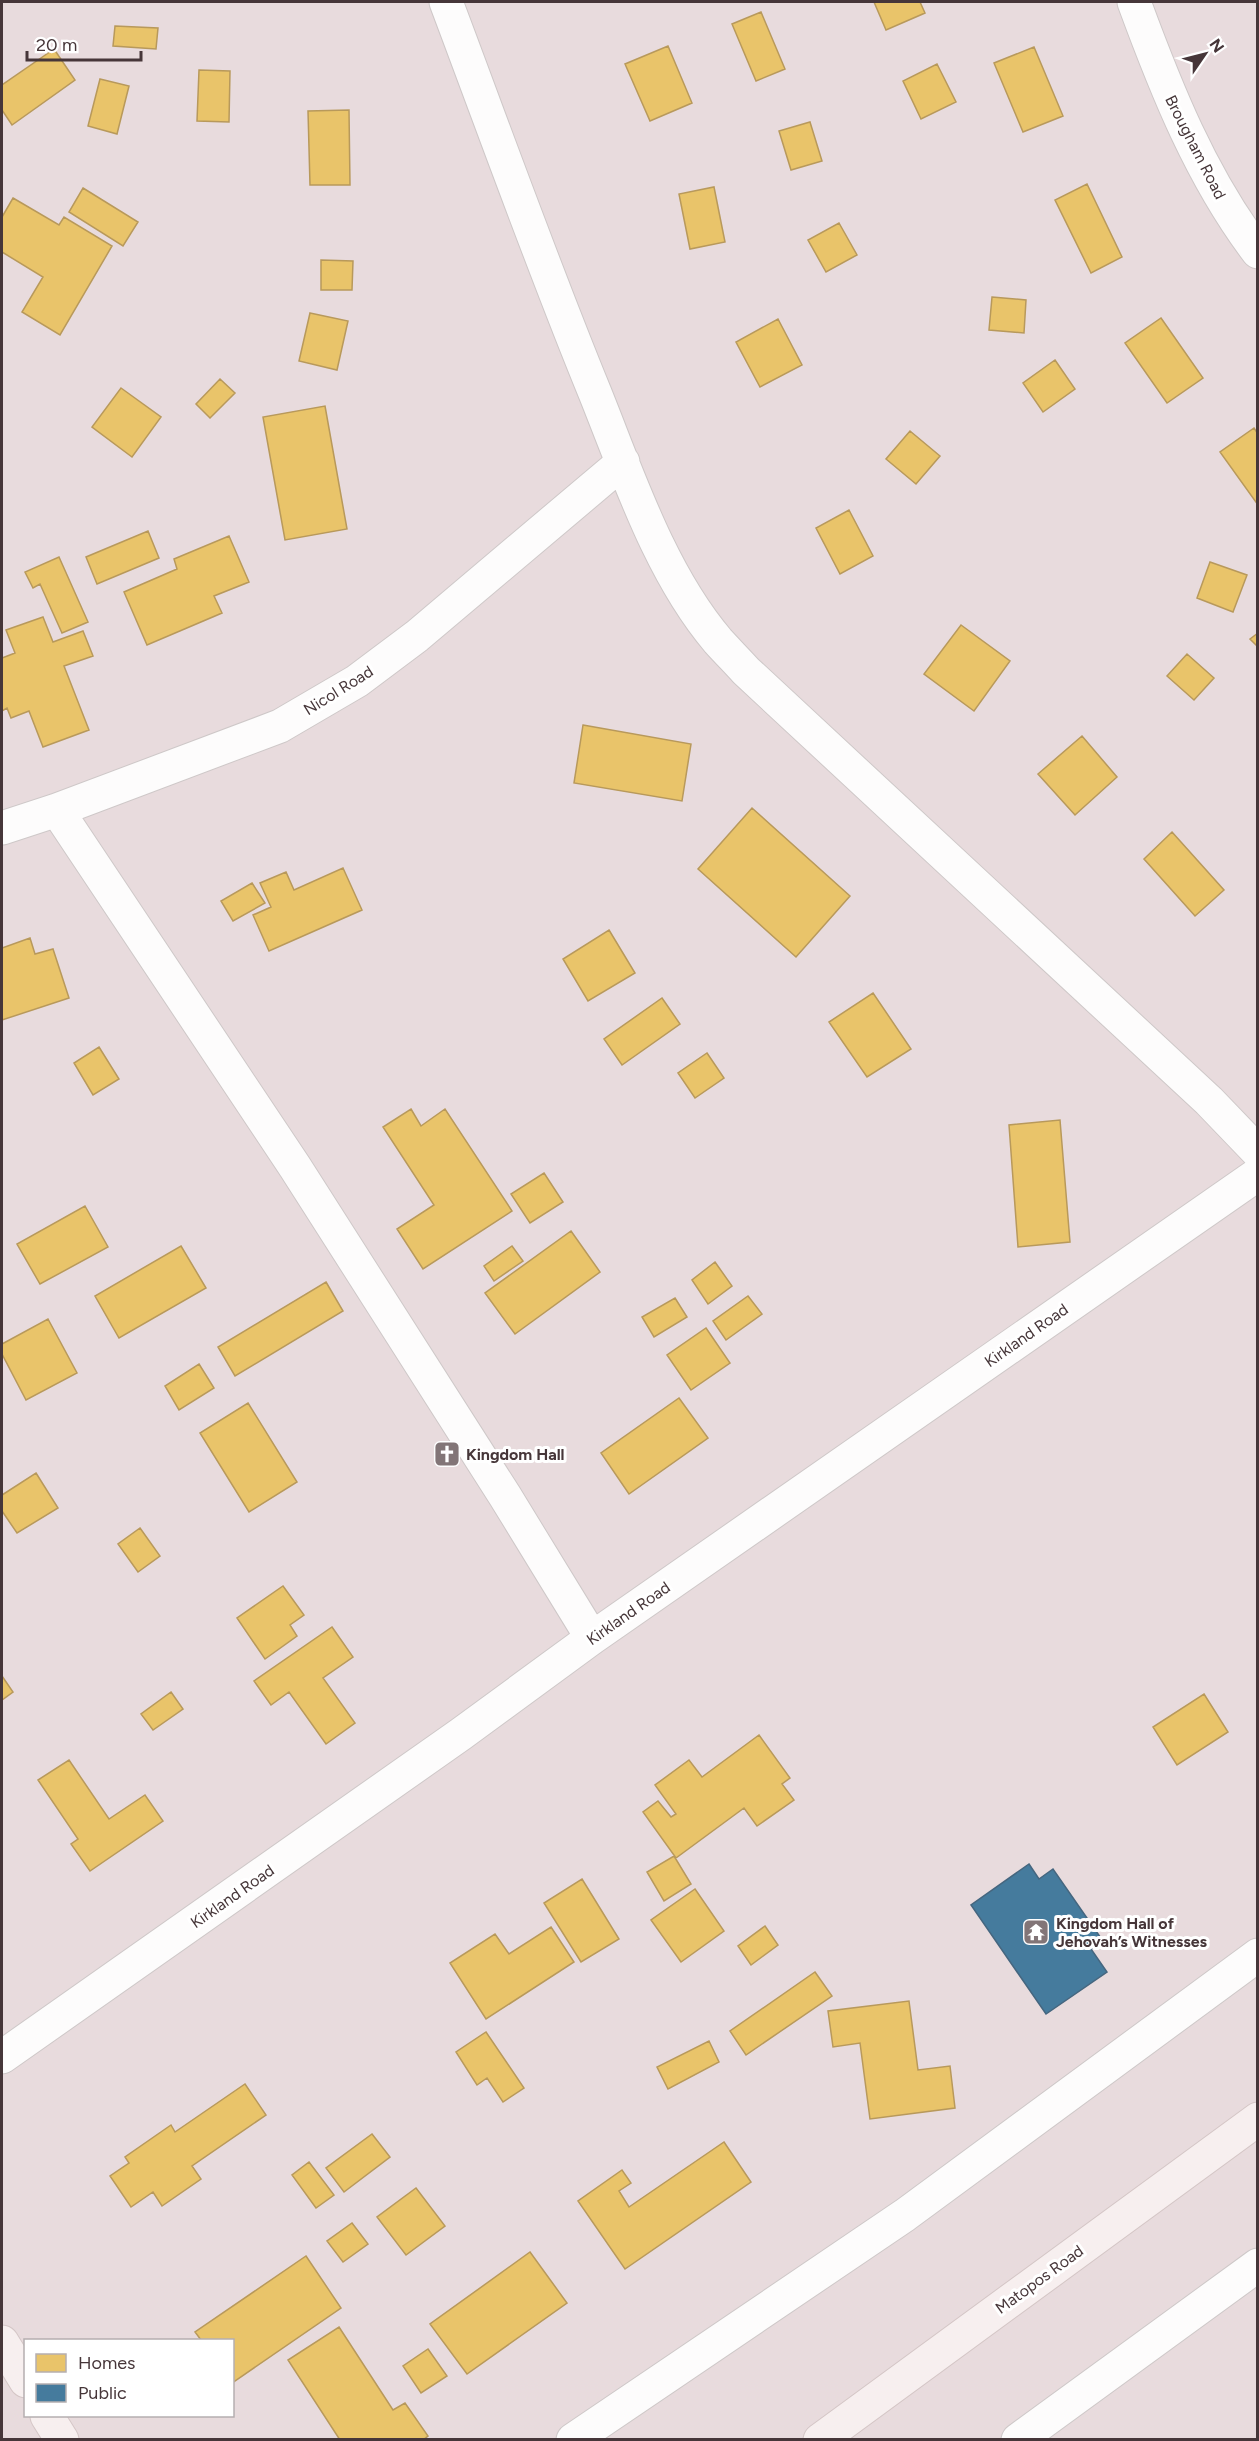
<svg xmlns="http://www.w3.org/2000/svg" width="1259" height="2441" font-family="Figtree,sans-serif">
  <rect width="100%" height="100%" fill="#f0eaea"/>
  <path fill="#e8dbdd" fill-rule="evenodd" d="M 2,2 L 1257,2 L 1257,2439 L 2,2440 ZM 26,2340 L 232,2340 L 232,2416 L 26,2416 Z"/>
  <path fill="#e9c46a" stroke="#b8995b" stroke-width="1.5" d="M 874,2 L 920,2 L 925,13 L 886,30 Z
    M 761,12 L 785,69 L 756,81 L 732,24 Z
    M 115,26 L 158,28 L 156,49 L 113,46 Z
    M 668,46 L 692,103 L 650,121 L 625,64 Z
    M 1034,47 L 1063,116 L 1023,132 L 994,63 Z
    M 54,49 L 75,80 L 12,125 L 2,110 L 2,85 Z
    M 937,64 L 956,102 L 921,119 L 903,81 Z
    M 199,70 L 230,71 L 229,122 L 197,121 Z
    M 100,79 L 129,86 L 117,134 L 88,126 Z
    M 349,110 L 350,185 L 310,185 L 308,111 Z
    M 810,122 L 822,161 L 791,170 L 779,131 Z
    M 1087,184 L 1122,257 L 1091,273 L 1055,200 Z
    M 714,187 L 725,242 L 690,249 L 679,194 Z
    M 83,188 L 138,222 L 123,246 L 69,212 Z
    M 13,198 L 59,225 L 64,217 L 112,246 L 60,335 L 22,312 L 43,277 L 2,252 L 2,217 Z
    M 839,223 L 857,255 L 826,272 L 808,240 Z
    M 321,260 L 353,261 L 352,290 L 321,290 Z
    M 992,297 L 1026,300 L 1024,333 L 989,330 Z
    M 310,313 L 348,321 L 337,370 L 299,361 Z
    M 1161,318 L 1203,378 L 1167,403 L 1125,343 Z
    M 778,319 L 802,365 L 760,387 L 736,342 Z
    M 1055,360 L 1075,389 L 1043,412 L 1023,383 Z
    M 220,379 L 235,393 L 210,418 L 196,404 Z
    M 121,388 L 161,417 L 132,457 L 92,427 Z
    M 325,406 L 347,529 L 285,540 L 263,417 Z
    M 1254,428 L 1258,434 L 1258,505 L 1220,452 Z
    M 910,431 L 940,456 L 916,484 L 886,459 Z
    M 849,510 L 873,556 L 840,574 L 816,528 Z
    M 148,531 L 159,558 L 97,584 L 86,557 Z
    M 229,536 L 249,582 L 214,596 L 222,613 L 147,645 L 124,592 L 177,569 L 174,559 Z
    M 59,557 L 88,622 L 62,633 L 40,584 L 33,588 L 25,572 Z
    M 1210,562 L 1247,575 L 1233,612 L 1197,598 Z
    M 43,617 L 53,642 L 83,631 L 93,656 L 64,666 L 89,730 L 43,747 L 29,711 L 11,718 L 7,708 L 2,711 L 2,658 L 15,653 L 6,630 Z
    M 961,625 L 1010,661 L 974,711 L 924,674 Z
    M 1258,633 L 1258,647 L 1250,639 Z
    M 1187,654 L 1214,678 L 1194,700 L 1167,676 Z
    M 583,725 L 691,744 L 682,801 L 574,783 Z
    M 1082,736 L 1117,777 L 1075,815 L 1038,774 Z
    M 752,808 L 850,896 L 796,957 L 698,869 Z
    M 1172,832 L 1224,890 L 1195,916 L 1144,859 Z
    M 343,868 L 362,910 L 269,951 L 253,915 L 271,907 L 260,883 L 286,872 L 294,890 Z
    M 252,883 L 265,903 L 233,921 L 221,901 Z
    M 609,930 L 635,973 L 588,1001 L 563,959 Z
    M 30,938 L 35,954 L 53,949 L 69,998 L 2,1020 L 2,948 Z
    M 873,993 L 911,1049 L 867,1077 L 829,1022 Z
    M 662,998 L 680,1024 L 622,1065 L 604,1039 Z
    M 99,1047 L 119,1079 L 93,1095 L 74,1063 Z
    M 707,1053 L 724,1078 L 695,1098 L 678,1073 Z
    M 411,1109 L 421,1126 L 445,1109 L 512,1211 L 423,1269 L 397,1229 L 434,1205 L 383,1127 Z
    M 1060,1120 L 1070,1242 L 1018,1247 L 1009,1125 Z
    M 544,1173 L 563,1202 L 530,1223 L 511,1194 Z
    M 85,1206 L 108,1247 L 40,1284 L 17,1244 Z
    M 571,1231 L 600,1272 L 515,1334 L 485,1293 Z
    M 181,1246 L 206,1288 L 119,1338 L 95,1296 Z
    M 512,1246 L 523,1261 L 494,1281 L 484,1266 Z
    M 715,1262 L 732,1286 L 708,1304 L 692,1280 Z
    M 326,1282 L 343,1311 L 235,1376 L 218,1347 Z
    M 748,1296 L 762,1314 L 726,1340 L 713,1321 Z
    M 675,1298 L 687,1317 L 654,1337 L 642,1317 Z
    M 48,1319 L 77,1373 L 26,1400 L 2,1354 L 2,1344 Z
    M 706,1328 L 730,1363 L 691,1390 L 667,1355 Z
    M 199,1364 L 214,1388 L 179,1410 L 165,1386 Z
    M 679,1398 L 708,1438 L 629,1494 L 601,1453 Z
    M 248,1403 L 297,1482 L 249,1512 L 200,1433 Z
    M 36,1473 L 58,1508 L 17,1533 L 2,1511 L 2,1495 Z
    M 140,1528 L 160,1556 L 138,1572 L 118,1544 Z
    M 283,1586 L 304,1615 L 290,1625 L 297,1636 L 265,1659 L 237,1618 Z
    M 332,1627 L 353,1657 L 323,1678 L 355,1723 L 326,1744 L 289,1692 L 271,1705 L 254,1681 Z
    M 2,1676 L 13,1692 L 2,1700 Z
    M 171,1692 L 183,1709 L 153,1730 L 141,1714 Z
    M 1204,1694 L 1228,1732 L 1177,1765 L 1153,1727 Z
    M 759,1735 L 790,1778 L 782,1784 L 794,1800 L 757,1826 L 744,1808 L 676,1858 L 643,1812 L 658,1801 L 671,1817 L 676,1814 L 655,1785 L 689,1760 L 702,1777 Z
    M 69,1760 L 109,1819 L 145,1795 L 163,1821 L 90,1871 L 71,1844 L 78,1839 L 38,1780 Z
    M 674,1856 L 691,1884 L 664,1901 L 647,1872 Z
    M 582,1879 L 619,1939 L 581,1962 L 544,1903 Z
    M 695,1889 L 724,1931 L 681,1962 L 651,1920 Z
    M 765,1926 L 778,1945 L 751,1965 L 738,1946 Z
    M 551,1927 L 574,1962 L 486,2019 L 450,1963 L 495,1934 L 509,1954 Z
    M 815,1972 L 832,1996 L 746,2055 L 730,2031 Z
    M 909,2001 L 918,2070 L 950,2066 L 955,2108 L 870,2119 L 860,2043 L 833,2047 L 828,2011 Z
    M 486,2032 L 524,2088 L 503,2102 L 487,2078 L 477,2085 L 456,2052 Z
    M 709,2041 L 719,2062 L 668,2089 L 657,2067 Z
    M 245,2084 L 266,2115 L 192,2166 L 201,2179 L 162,2206 L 153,2192 L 131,2207 L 110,2176 L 129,2163 L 125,2157 L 171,2125 L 175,2132 Z
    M 372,2134 L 390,2157 L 344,2192 L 326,2168 Z
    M 724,2142 L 751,2182 L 625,2269 L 578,2201 L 622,2170 L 631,2183 L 619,2191 L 629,2207 Z
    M 309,2162 L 334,2195 L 316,2208 L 292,2175 Z
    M 416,2188 L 445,2226 L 406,2255 L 377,2217 Z
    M 352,2223 L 368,2244 L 343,2262 L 327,2241 Z
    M 530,2252 L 567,2303 L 467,2374 L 430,2324 Z
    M 306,2256 L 341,2308 L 232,2383 L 232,2340 L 201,2340 L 195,2332 Z
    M 339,2327 L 393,2410 L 405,2403 L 428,2436 L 423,2440 L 340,2440 L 288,2360 Z
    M 428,2349 L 447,2376 L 421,2393 L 403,2366 Z"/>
  <path fill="#457b9d" stroke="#45667f" stroke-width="1.5" d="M 1029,1864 L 1039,1879 L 1053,1869 L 1103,1941 L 1091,1949 L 1107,1972 L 1046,2014 L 971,1905 Z"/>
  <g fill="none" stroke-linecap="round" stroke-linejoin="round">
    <defs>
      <path id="street" d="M 446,2 C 495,132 542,264 595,393 C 628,475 660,573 718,641 C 727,651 737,661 746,671 L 1209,1101 L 1258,1152
        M 1134,2 C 1166,89 1201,177 1258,252
        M 57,810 L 295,1167 L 505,1496 L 592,1638
        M 2,828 L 57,810 L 280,726 L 357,681 L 417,636 L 623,462
        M 2,2057 L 461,1734 L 592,1638 L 1258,1174
        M 573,2440 L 905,2215 L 1258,1955
        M 1018,2440 L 1258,2265"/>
      <path id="secondary" d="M 2,2342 L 26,2381
        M 47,2416 L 62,2440
        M 820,2440 L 1258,2119"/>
    </defs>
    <use href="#street" stroke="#cec8c8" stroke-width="35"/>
    <use href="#secondary" stroke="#d4c6c6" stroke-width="35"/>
    <use href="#street" stroke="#fdfcfc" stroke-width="33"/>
    <use href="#secondary" stroke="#f7efef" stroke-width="33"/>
  </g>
  <defs>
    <symbol id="church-square" viewBox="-11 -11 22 22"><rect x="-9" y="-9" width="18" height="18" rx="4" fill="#827577" stroke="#fff"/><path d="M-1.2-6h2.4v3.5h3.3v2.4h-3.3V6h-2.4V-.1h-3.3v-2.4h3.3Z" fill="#fff"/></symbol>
    <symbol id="temple-square" viewBox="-11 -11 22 22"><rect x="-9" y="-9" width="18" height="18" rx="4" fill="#827577" stroke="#fff"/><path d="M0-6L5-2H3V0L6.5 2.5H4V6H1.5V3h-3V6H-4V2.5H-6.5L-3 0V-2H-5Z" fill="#fff"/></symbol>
  </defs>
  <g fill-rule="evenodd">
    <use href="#church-square" x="432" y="1439" width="30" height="30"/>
    <use href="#temple-square" x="1021" y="1917" width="30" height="30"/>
  </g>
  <g text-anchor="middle" stroke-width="6" stroke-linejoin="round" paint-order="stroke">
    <g font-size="16" fill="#463639" stroke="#fff">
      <text transform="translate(1196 147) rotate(63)" y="6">Brougham Road</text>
      <text transform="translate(338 690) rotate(-32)" y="6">Nicol Road</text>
      <text transform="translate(1026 1335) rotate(-35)" y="6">Kirkland Road</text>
      <text transform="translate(628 1613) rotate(-35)" y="6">Kirkland Road</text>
      <text transform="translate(232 1896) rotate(-35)" y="6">Kirkland Road</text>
      <text transform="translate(1039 2279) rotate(-36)" y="6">Matopos Road</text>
    </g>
    <g font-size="16" font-weight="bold" fill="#463639" stroke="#fff" text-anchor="start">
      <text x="466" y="1460">Kingdom Hall</text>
      <text x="1056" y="1929">Kingdom Hall of<tspan x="1056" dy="18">Jehovah’s Witnesses</tspan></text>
    </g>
  </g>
  <rect width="1259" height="2441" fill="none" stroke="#463639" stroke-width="6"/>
  <rect x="24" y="2339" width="210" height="78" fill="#ffffff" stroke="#b5afb0" stroke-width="1.5"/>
  <rect x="36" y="2354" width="30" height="18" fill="#e9c46a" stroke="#b5afb0" stroke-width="1.5"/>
  <text x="78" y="2369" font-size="18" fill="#463639">Homes</text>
  <rect x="36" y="2384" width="30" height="18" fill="#457b9d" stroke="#b5afb0" stroke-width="1.5"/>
  <text x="78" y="2399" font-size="18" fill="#463639">Public</text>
  <g transform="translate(1205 54) rotate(55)" stroke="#ffffff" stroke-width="4.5" paint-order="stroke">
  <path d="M0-4.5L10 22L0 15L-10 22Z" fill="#463639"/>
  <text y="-9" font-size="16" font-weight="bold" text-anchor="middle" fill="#463639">N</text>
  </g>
  <path d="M27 51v9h114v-9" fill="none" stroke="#463639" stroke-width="3"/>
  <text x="36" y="51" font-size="18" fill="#463639" stroke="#ffffff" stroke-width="4.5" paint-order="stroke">20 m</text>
</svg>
